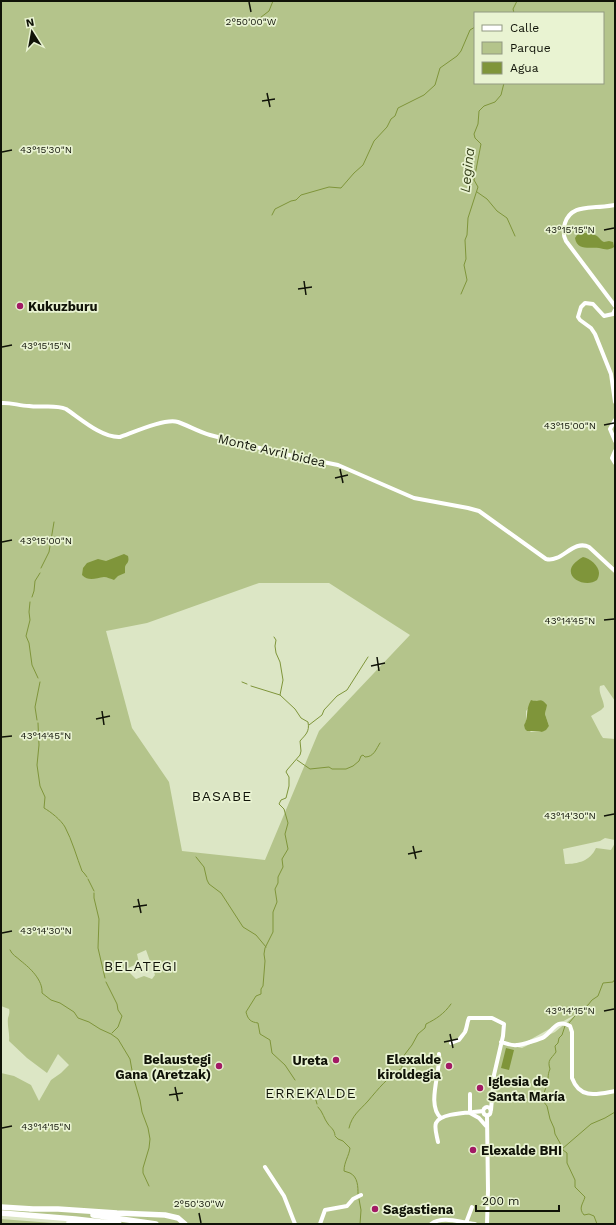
<svg xmlns="http://www.w3.org/2000/svg" width="616" height="1225" font-family="'Work Sans',sans-serif">
  <rect width="100%" height="100%" fill="#dce6c5"/>
  <path fill="#b4c48b" fill-rule="evenodd" d="M 1,1 L 615,1 L 615,701 L 604,685 L 600,686 C 598,693 604,700 604,707 L 601,710 L 591,716 L 601,735 L 603,738 L 615,739 L 615,840 L 605,838 L 600,841 L 563,849 L 565,864 C 578,864 590,861 596,848 L 611,850 L 615,843 L 615,1224 L 128,1224 L 53,1215 L 1,1211 L 1,1073 L 14,1076 L 31,1085 L 39,1101 L 51,1080 L 61,1073 L 69,1065 L 58,1054 L 47,1073 L 27,1058 L 9,1041 C 10,1034 7,1026 8,1018 C 9,1015 10,1012 9,1009 L 1,1006 ZM 475,13 L 603,13 L 603,83 L 475,83 ZM 259,583 L 329,583 L 410,635 L 319,731 L 265,860 L 182,851 L 169,782 L 132,728 L 106,631 L 147,623 ZM 540,700 L 546,710 L 545,714 L 549,726 L 542,732 L 537,731 L 531,732 L 524,725 L 526,722 L 526,711 L 535,701 ZM 146,950 L 155,975 L 152,979 L 144,976 L 136,979 L 126,969 L 139,963 L 137,954 ZM 578,1013 L 555,1032 L 522,1048 L 517,1047 Z
    M 1,1219 L 65,1224 L 1,1224 Z"/>
  <path fill="#7f953a" d="M 585,233 C 589,233 594,234 597,236 C 600,238 601,241 604,242 L 609,241 L 613,242 L 614,247 C 608,251 605,249 599,248 C 589,247 577,251 575,238 L 577,235 Z
    M 124,554 L 128,556 C 130,564 125,563 125,568 C 125,569 125,571 125,573 L 118,576 L 114,580 C 111,579 107,577 104,577 C 96,578 89,582 82,575 L 83,568 L 87,563 L 98,559 L 106,561 Z
    M 583,557 C 590,558 599,566 599,573 C 599,576 598,578 597,580 C 584,590 554,573 583,557 Z
    M 531,700 C 539,703 540,696 547,705 L 545,714 L 549,726 L 546,730 L 542,732 L 537,731 L 527,731 L 525,729 L 524,725 C 529,718 525,710 531,700 Z
    M 506,1048 L 514,1050 L 509,1070 L 501,1068 Z"/>
  <g fill="none" stroke-linecap="round" stroke-linejoin="round">
    <path stroke="#7f953a" stroke-width="1" d="M 502,13 L 508,13
      M 514,13 L 513,9 L 517,1
      M 252,24 L 269,11 L 273,1
      M 477,192 L 487,199 L 497,211 L 507,218 L 515,236
      M 272,215 L 275,209 L 291,201 L 296,200 L 301,195 L 329,187 L 341,188 L 354,173 L 363,165 L 374,141 L 387,127 L 391,119 L 395,116 L 398,108 L 424,95 L 435,85 L 440,68 L 457,56 L 461,51 L 470,30 L 475,27
      M 461,294 L 467,280 L 464,265 L 466,259 L 465,240 L 467,235 L 468,218 L 478,187 L 474,180 L 481,144 L 475,138 L 474,134 L 478,124 L 479,111 L 484,106 L 495,102 L 501,95 L 504,83
      M 41,568 L 49,552 L 54,522
      M 32,597 L 34,591 L 35,581 L 40,573
      M 30,602 L 29,612 L 30,620 L 26,636 L 29,643 L 32,665 L 38,678
      M 274,637 L 276,640 L 275,646 L 276,653 L 280,662 L 283,680 L 280,695 L 295,709 L 301,718 L 308,722 C 310,732 305,735 300,741 L 301,751 L 300,755 L 287,770 L 286,772 L 289,777 C 289,780 289,783 289,786 C 288,790 287,794 286,798 L 281,800 L 279,804 L 284,809 L 288,823 L 285,834 L 288,849 L 282,859 L 283,867 L 278,877 L 278,883 L 275,889 L 277,902 L 273,912 L 273,932 L 265,948 L 264,954 L 265,961 L 263,986 L 261,989 L 261,994 L 256,996 L 246,1012 C 248,1020 251,1022 258,1023 L 260,1034 L 270,1040 L 272,1053 L 285,1065 L 295,1080
      M 242,682 L 247,684
      M 251,686 L 280,695
      M 37,720 L 35,707 L 40,682
      M 38,723 L 39,745 L 37,765 L 40,786 L 45,797 L 44,808 C 51,812 61,820 65,827 C 72,840 77,858 82,871 L 84,873 L 87,877
      M 309,725 L 322,715 L 324,710 L 337,696 L 347,690 L 368,657
      M 297,760 L 310,769 L 329,767 L 332,769 L 346,769 L 353,766 L 359,761 L 361,756 L 363,755 L 365,757 C 374,757 376,749 380,743
      M 196,857 L 204,867 L 207,880 L 209,884 L 221,893 L 243,927 L 256,935 L 266,947
      M 88,879 L 94,891
      M 94,893 L 94,898 L 99,919 L 98,948 L 105,978
      M 10,950 C 12,955 17,957 21,961 C 30,968 43,980 42,993 L 51,1000 L 60,1003 L 74,1012 L 78,1018 L 89,1022 L 100,1029 L 111,1034 L 118,1039 L 130,1059 L 133,1076 L 140,1100 L 142,1112 L 148,1128 L 150,1139 L 149,1148 L 143,1168 L 143,1173 L 149,1186
      M 106,982 L 117,1004 L 118,1010 L 122,1016 L 118,1027 L 112,1033
      M 569,1023 L 580,1010 L 588,1005 L 592,1000 L 598,996 L 603,983 L 613,982 L 615,979
      M 565,1026 L 562,1035 L 559,1038 L 558,1043 L 555,1046 L 556,1052 C 551,1059 547,1060 550,1069 C 547,1076 549,1078 547,1085 C 545,1090 543,1094 543,1101 L 547,1106 L 550,1119 L 554,1128 L 555,1134 L 560,1143 L 563,1150 L 567,1153 L 567,1163 L 575,1180 L 575,1187 L 585,1197 C 583,1204 578,1208 584,1215 L 589,1214 L 594,1216 L 597,1224
      M 310,1093 L 315,1097 L 317,1104
      M 318,1107 C 323,1112 324,1119 328,1124 C 331,1128 334,1129 335,1135
      M 349,1128 C 352,1115 360,1110 368,1101 C 379,1088 387,1078 402,1068 L 402,1058 L 412,1045 L 418,1034 L 425,1028 L 426,1024 C 436,1019 444,1014 451,1004
      M 335,1136 L 338,1139 L 343,1141 L 350,1148 C 349,1156 344,1162 344,1171 C 346,1172 348,1172 350,1173 C 358,1177 358,1187 358,1194
      M 562,1149 L 591,1124 L 605,1118 L 615,1112
      M 359,1199 L 361,1210 L 360,1224"/>
    <path stroke="#fff" stroke-width="4" d="M 615,205 C 609,206 602,207 596,207 C 583,208 570,208 565,223 C 563,229 563,235 566,241 L 615,306
      M 615,310 L 613,314 L 604,316 L 593,304 L 585,303 L 581,307 L 578,317 L 580,320 L 591,328 L 595,334 L 611,374 L 615,402
      M 1,403 C 11,402 19,406 29,406 C 42,408 54,404 66,409 C 81,419 102,438 120,437 C 134,432 165,418 178,422 C 189,426 199,432 210,435 L 279,453 L 338,465 L 414,498 L 468,508 L 479,511 L 546,559 C 562,563 573,539 589,547 L 615,571
      M 615,420 L 610,429 L 615,441
      M 615,451 L 612,458 L 615,463
      M 501,1042 C 506,1043 511,1046 517,1045 C 521,1045 541,1039 544,1037 C 553,1031 556,1018 570,1026 L 572,1032 L 572,1078 C 580,1100 598,1094 615,1091
      M 451,1043 L 459,1040 C 461,1037 463,1035 465,1032 C 467,1028 467,1022 469,1018 L 492,1018 L 504,1024 L 503,1036 L 494,1075 L 491,1110
      M 439,1054 C 441,1072 426,1105 441,1118
      M 483,1111 L 484,1114 L 487,1116 L 488,1190 L 487,1224
      M 483,1111 C 485,1104 493,1107 490,1114 L 487,1116
      M 470,1113 L 479,1118 L 486,1126
      M 470,1113 L 470,1094
      M 438,1142 C 437,1136 434,1128 436,1123 C 441,1112 472,1113 483,1111
      M 265,1167 L 284,1196 L 295,1224
      M 466,1223 L 472,1207
      M 320,1224 L 325,1210 L 347,1206 L 353,1199 L 361,1195
      M 431,1224 C 443,1215 461,1223 475,1224"/>
    <path stroke="#fff" stroke-width="5.5" d="M 1,1207 L 33,1209
      M 30,1209 L 58,1209 L 117,1213 L 165,1215 L 178,1218 L 185,1224
      M 1,1213 L 75,1219 L 119,1224
      M 93,1215 L 156,1224
      M 69,1222 L 84,1224"/>
  </g>
  <path fill="none" stroke="#101308" stroke-width="1.5" d="M 249,2 L 251,12M 267,93 L 270,107M 262,101 L 275,99M 2,152 L 12,150M 604,230 L 614,228M 304,281 L 306,295M 298,289 L 312,287M 2,347 L 12,345M 604,425 L 614,423M 340,469 L 343,483M 335,478 L 348,475M 2,542 L 12,540M 604,620 L 614,619M 377,657 L 379,671M 371,666 L 385,663M 102,711 L 104,725M 96,719 L 110,716M 2,737 L 12,736M 604,816 L 614,814M 413,846 L 416,859M 408,854 L 422,851M 138,899 L 141,913M 133,907 L 147,905M 2,933 L 12,931M 604,1011 L 614,1009M 450,1034 L 453,1048M 444,1042 L 458,1039M 175,1087 L 178,1101M 169,1095 L 183,1093M 2,1128 L 12,1126M 199,1213 L 201,1223"/>
  <g fill="#a21a65" stroke="#e9f3d2" stroke-width="1.5">
    <circle cx="20" cy="306" r="4"/>
    <circle cx="336" cy="1060" r="4"/>
    <circle cx="219" cy="1066" r="4"/>
    <circle cx="449" cy="1066" r="4"/>
    <circle cx="480" cy="1088" r="4"/>
    <circle cx="473" cy="1150" r="4"/>
    <circle cx="375" cy="1209" r="4"/>
  </g>
  <g text-anchor="middle" stroke-width="3.5" stroke-linejoin="round" paint-order="stroke">
    <g font-size="13" font-weight="bold" fill="#101308" stroke="#e9f3d2" text-anchor="start">
      <text x="28" y="311">Kukuzburu</text>
      <text x="211" y="1064" text-anchor="end">Belaustegi<tspan x="211" dy="15">Gana (Aretzak)</tspan></text>
      <text x="441" y="1064" text-anchor="end">Elexalde<tspan x="441" dy="15">kiroldegia</tspan></text>
      <text x="328" y="1065" text-anchor="end">Ureta</text>
      <text x="488" y="1086">Iglesia de<tspan x="488" dy="15">Santa María</tspan></text>
      <text x="481" y="1155">Elexalde BHI</text>
      <text x="383" y="1214">Sagastiena</text>
    </g>
    <g font-size="13" fill="#101308" stroke="#e9f3d2">
      <text transform="translate(272 450) rotate(13)" y="5">Monte Avril bidea</text>
    </g>
    <g font-size="14" font-style="italic" fill="#38421c" stroke="#e9f3d2">
      <text transform="translate(467 170) rotate(-84)" y="5">Legina</text>
    </g>
    <g font-size="14" letter-spacing="1" fill="#101308" stroke="#e9f3d2">
      <text x="222" y="801">BASABE</text>
      <text x="141" y="971">BELATEGI</text>
      <text x="311" y="1098">ERREKALDE</text>
    </g>
  </g>
  <g font-size="10" text-anchor="middle" fill="#101308" stroke="#e9f3d2" stroke-width="3.5" stroke-linejoin="round" paint-order="stroke">
    <text x="251" y="25">2°50'00"W</text>
    <text x="46" y="153">43°15'30"N</text>
    <text x="570" y="233">43°15'15"N</text>
    <text x="46" y="349">43°15'15"N</text>
    <text x="570" y="429">43°15'00"N</text>
    <text x="46" y="544">43°15'00"N</text>
    <text x="570" y="624">43°14'45"N</text>
    <text x="46" y="739">43°14'45"N</text>
    <text x="570" y="819">43°14'30"N</text>
    <text x="46" y="934">43°14'30"N</text>
    <text x="570" y="1014">43°14'15"N</text>
    <text x="46" y="1130">43°14'15"N</text>
    <text x="199" y="1207">2°50'30"W</text>
  </g>
  <rect width="616" height="1225" fill="none" stroke="#101308" stroke-width="4"/>
  <rect x="474" y="12" width="130" height="72" fill="#e9f3d2" stroke="#929981"/>
  <rect x="482" y="25" width="20" height="6" fill="#ffffff" stroke="#929981"/>
  <text x="510" y="32" font-size="12" fill="#101308">Calle</text>
  <rect x="482" y="42" width="20" height="12" fill="#b4c48b" stroke="#929981"/>
  <text x="510" y="52" font-size="12" fill="#101308">Parque</text>
  <rect x="482" y="62" width="20" height="12" fill="#7f953a" stroke="#929981"/>
  <text x="510" y="72" font-size="12" fill="#101308">Agua</text>
  <g transform="translate(32 32) rotate(349)" stroke="#e9f3d2" stroke-width="3" paint-order="stroke">
  <path d="M0-3L7 15L0 10L-7 15Z" fill="#101308"/>
  <text y="-6" font-size="11" font-weight="bold" text-anchor="middle" fill="#101308">N</text>
  </g>
  <path d="M476 1205v6h83v-6" fill="none" stroke="#101308" stroke-width="2"/>
  <text x="482" y="1205" font-size="12" fill="#101308" stroke="#e9f3d2" stroke-width="3" paint-order="stroke">200 m</text>
</svg>
